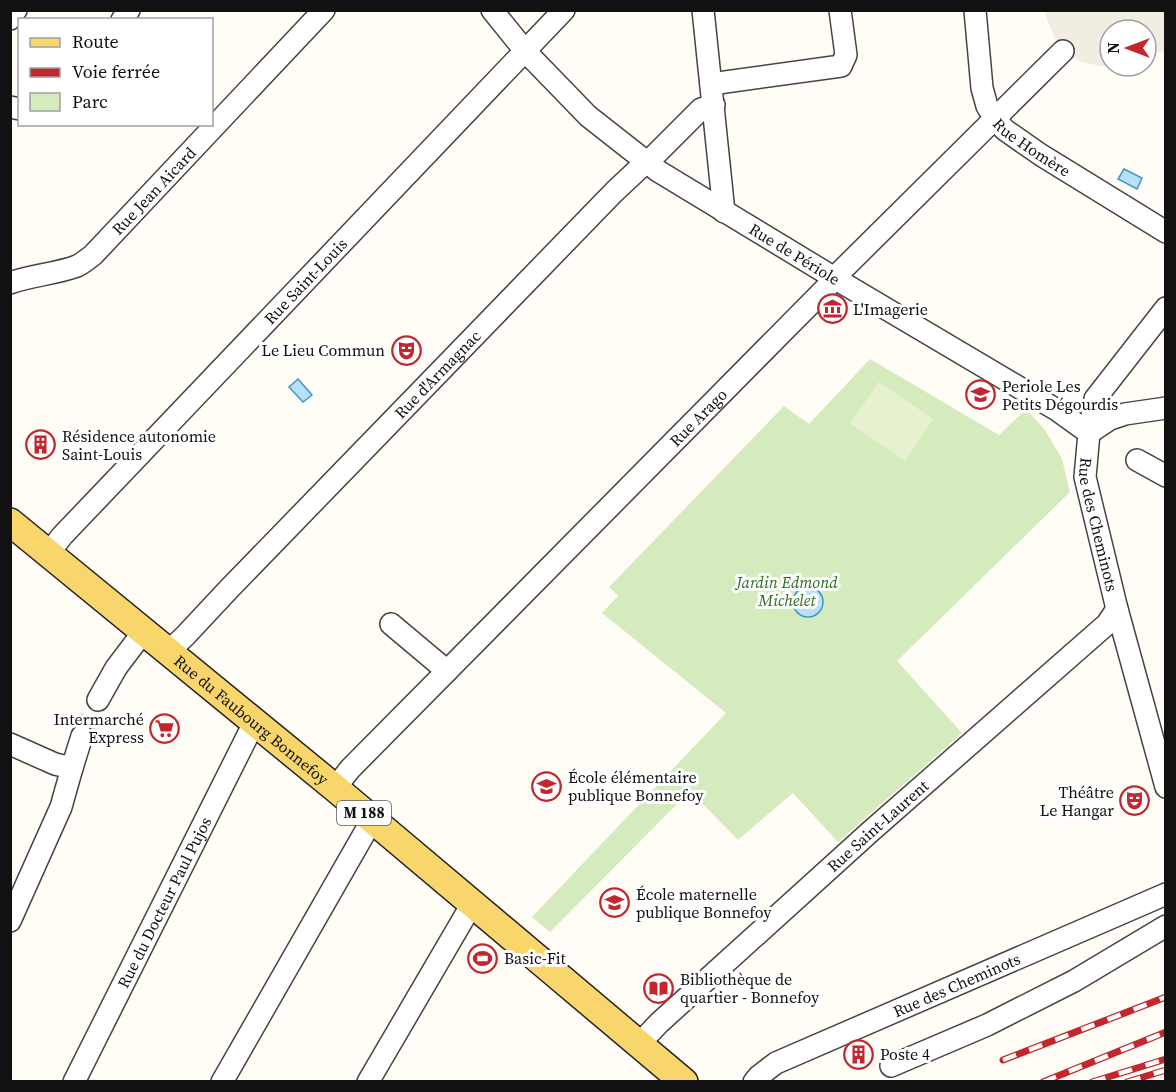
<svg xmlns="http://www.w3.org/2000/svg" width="1176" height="1092" font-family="'Source Serif 4',serif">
  <rect width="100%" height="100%" fill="#fffdf5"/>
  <path fill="#d5ebbd" d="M 870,359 L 999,435 L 1026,409 L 1045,430 L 1062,459 L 1070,492 L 897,661 L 962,733 L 838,842 L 793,793 L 738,840 L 690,791 L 550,932 L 532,917 L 726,713 L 602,613 L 618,596 L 609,587 L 784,406 L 809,424 Z"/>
  <path fill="#e6f2cf" d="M 879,382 L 933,419 L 905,461 L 850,423 Z"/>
  <path fill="#f1ede2" d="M 1045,11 L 1165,11 L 1165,53 L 1158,52 L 1146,59 L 1146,30 L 1110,30 L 1110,66 L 1125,66 L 1116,67 L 1101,66 L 1081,62 L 1063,51 L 1055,38 L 1048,22 Z"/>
  <path fill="#b9e0f7" stroke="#3f96cf" stroke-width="1.5" d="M 1124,169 L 1142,178 L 1137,189 L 1118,179 Z
    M 298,379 L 312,395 L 303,402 L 289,387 Z
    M793 602a15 15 0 1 1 30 0a15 15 0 1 1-30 0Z"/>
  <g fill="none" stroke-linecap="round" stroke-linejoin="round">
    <path stroke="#dbdad3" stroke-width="21" stroke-dasharray="21 10" stroke-linecap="butt" d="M 82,736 L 98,700"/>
    <defs>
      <g id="minor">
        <path id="s1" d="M 492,10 L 526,52 L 588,116 L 658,171 L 846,285 L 1057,410 L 1089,433"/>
        <path d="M 703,10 L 724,212"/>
        <path id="s2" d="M 975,10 L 982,88 L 987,106 L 995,119 L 1005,130 L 1041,155 L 1166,232"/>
        <path d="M 10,19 L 16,10"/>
        <path d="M 122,20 L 129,10"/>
        <path d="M 711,84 L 841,66 L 846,55 L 840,10"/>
        <path d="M 10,107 L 20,109"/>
        <path id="s3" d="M 10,283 C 32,275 56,274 77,266 C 83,263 88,259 93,255 L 324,10"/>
        <path id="s4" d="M 1166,308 L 1095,399 L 1089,433 L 1085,477 L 1117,609 L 1166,787"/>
        <path d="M 1089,433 L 1110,419 L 1125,414 L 1166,408"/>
        <path d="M 1137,460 L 1166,476"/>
        <path id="s5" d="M 49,553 L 62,536 L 564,10"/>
        <path d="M 391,624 L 447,671"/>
        <path id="s6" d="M 168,652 L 185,636 L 227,591 L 614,192 L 646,162 L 654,156 L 701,109 L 714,105"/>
        <path d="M 98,700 L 116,668 L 144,631"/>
        <path d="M 10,744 L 55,764 L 72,768 L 82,736"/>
        <path id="s7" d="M 335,788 L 350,769 L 828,286 L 834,278 L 1063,51"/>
        <path d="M 10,921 L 61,807 L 72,768"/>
        <path id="s8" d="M 640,1043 L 659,1023 L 871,831 L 1107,624 L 1117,609"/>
        <path d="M 891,1066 L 987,1025 L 1074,981 L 1166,926"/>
        <path id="s9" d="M 74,1082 L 254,723"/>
        <path d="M 222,1082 L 372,820"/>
        <path d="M 368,1082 L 472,904"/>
        <path id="s10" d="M 754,1082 L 759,1076 L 776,1063 L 1166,894"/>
      </g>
      <g id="major">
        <path id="s11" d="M 10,522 L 335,788 L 684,1082"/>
      </g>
    </defs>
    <use href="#minor" stroke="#444" stroke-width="24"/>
    <use href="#major" stroke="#222" stroke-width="30"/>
    <use href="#minor" stroke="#fff" stroke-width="21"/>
    <use href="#major" stroke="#f9d66b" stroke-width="27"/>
    <defs>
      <path id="rail" d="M 1003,1060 L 1166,997
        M 1043,1082 L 1166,1032
        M 1092,1082 L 1166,1059
        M 1127,1082 L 1166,1070"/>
    </defs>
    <use href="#rail" stroke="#c4262e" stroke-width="7"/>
    <use href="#rail" stroke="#fff" stroke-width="4.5" stroke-dasharray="14" stroke-linecap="butt"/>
  </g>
  <defs>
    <symbol id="museum-ring" viewBox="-11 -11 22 22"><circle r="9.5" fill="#fff" stroke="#c4262e" stroke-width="1.5"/><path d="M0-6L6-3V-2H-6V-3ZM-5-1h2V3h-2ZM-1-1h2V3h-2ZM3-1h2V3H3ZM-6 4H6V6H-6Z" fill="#c4262e"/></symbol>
    <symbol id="theatre-ring" viewBox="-11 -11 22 22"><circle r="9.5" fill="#fff" stroke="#c4262e" stroke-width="1.5"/><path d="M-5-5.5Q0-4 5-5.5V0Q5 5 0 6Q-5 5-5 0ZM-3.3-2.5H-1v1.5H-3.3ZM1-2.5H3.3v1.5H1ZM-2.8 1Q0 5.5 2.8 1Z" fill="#c4262e"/></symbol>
    <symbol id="school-ring" viewBox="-11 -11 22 22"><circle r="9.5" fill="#fff" stroke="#c4262e" stroke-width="1.5"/><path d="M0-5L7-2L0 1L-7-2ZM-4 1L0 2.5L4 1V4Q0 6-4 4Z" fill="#c4262e"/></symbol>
    <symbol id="building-ring" viewBox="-11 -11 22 22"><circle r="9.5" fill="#fff" stroke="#c4262e" stroke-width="1.5"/><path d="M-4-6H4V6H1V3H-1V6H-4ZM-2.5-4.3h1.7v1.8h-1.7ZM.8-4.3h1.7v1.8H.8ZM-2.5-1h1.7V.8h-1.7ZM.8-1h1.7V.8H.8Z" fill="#c4262e"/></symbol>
    <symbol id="supermarket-ring" viewBox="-11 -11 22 22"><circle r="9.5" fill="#fff" stroke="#c4262e" stroke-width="1.5"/><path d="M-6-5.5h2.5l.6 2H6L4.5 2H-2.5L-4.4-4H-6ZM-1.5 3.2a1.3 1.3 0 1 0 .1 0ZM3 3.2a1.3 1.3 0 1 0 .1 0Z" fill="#c4262e"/></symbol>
    <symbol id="stadium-ring" viewBox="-11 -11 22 22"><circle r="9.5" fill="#fff" stroke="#c4262e" stroke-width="1.5"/><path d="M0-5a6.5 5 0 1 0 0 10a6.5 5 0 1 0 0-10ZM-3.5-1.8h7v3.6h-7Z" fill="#c4262e"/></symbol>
    <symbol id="library-ring" viewBox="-11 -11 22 22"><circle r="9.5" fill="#fff" stroke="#c4262e" stroke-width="1.5"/><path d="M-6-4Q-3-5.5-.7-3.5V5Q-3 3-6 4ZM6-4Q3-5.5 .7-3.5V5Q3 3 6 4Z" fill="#c4262e"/></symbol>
  </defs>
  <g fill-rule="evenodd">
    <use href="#museum-ring" x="816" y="292" width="33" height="33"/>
    <use href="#theatre-ring" x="390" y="334" width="33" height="33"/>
    <use href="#school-ring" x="964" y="378" width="33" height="33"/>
    <use href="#building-ring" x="24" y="428" width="33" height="33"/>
    <use href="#supermarket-ring" x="148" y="712" width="33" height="33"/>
    <use href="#school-ring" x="530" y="770" width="33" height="33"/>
    <use href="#theatre-ring" x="1118" y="784" width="33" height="33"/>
    <use href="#school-ring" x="598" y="886" width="33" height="33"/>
    <use href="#stadium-ring" x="466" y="942" width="33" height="33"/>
    <use href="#library-ring" x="642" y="972" width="33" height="33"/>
    <use href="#building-ring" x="842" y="1038" width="33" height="33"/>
  </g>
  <g text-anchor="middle" stroke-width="6" stroke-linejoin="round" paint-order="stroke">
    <rect fill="#fff" stroke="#585858" stroke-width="1.5" x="337" y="801" width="54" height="24" rx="4.5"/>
    <g font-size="15" font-weight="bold" fill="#111">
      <text x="364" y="818">M 188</text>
    </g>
    <g font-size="16" fill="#111" stroke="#fff">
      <text dy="6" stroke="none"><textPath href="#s2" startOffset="159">Rue Homère</textPath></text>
      <text dy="6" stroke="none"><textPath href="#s3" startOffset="177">Rue Jean Aicard</textPath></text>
      <text dy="6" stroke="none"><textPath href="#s1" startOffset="392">Rue de Périole</textPath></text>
      <text dy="6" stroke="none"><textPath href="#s5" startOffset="374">Rue Saint-Louis</textPath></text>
      <text dy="6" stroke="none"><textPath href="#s6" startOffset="387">Rue d'Armagnac</textPath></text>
      <text dy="6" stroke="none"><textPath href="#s7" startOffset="519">Rue Arago</textPath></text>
      <text dy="6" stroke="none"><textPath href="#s4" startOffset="243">Rue des Cheminots</textPath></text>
      <text dy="6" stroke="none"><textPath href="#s11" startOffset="312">Rue du Faubourg Bonnefoy</textPath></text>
      <text dy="6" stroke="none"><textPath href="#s8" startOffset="322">Rue Saint-Laurent</textPath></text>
      <text dy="6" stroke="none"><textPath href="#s9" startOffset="201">Rue du Docteur Paul Pujos</textPath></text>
      <text dy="6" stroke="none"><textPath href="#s10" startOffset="226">Rue des Cheminots</textPath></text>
    </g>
    <g font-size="16" fill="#111" stroke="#fff" text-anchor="start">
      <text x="853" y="315">L'Imagerie</text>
      <text x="385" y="356" text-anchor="end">Le Lieu Commun</text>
      <text x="1002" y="392">Periole Les<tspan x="1002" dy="18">Petits Dégourdis</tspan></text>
      <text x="62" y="442">Résidence autonomie<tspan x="62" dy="18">Saint-Louis</tspan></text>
      <text x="144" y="725" text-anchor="end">Intermarché<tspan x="144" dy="18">Express</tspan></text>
      <text x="568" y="783">École élémentaire<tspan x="568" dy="18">publique Bonnefoy</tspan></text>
      <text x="1114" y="798" text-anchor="end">Théâtre<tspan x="1114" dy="18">Le Hangar</tspan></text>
      <text x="636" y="900">École maternelle<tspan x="636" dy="18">publique Bonnefoy</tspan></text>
      <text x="504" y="964">Basic-Fit</text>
      <text x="680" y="985">Bibliothèque de<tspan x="680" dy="18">quartier - Bonnefoy</tspan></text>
      <text x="880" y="1060">Poste 4</text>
    </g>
    <g font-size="16" font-style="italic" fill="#2f6b1f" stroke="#fff">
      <text x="787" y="588">Jardin Edmond<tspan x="787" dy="18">Michelet</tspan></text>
    </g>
  </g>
  <rect width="1176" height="1092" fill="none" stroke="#111111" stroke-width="24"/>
  <rect x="18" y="18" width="195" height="108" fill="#ffffff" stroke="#a0a0a0" stroke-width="1.5"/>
  <rect x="30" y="38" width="30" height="9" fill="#f9d66b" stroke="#a0a0a0" stroke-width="1.5"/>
  <text x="72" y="48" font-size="18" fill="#111111">Route</text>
  <rect x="30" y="68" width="30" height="9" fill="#c4262e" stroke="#a0a0a0" stroke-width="1.5"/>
  <text x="72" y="78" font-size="18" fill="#111111">Voie ferrée</text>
  <rect x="30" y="93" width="30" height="18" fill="#d5ebbd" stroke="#a0a0a0" stroke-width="1.5"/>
  <text x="72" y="108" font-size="18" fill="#111111">Parc</text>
  <g transform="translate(1128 48) rotate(270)"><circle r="28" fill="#ffffff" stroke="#a0a0a0" stroke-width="1.5"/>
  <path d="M0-4.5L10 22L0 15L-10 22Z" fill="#c4262e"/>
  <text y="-9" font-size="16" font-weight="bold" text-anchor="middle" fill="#111111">N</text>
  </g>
</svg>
